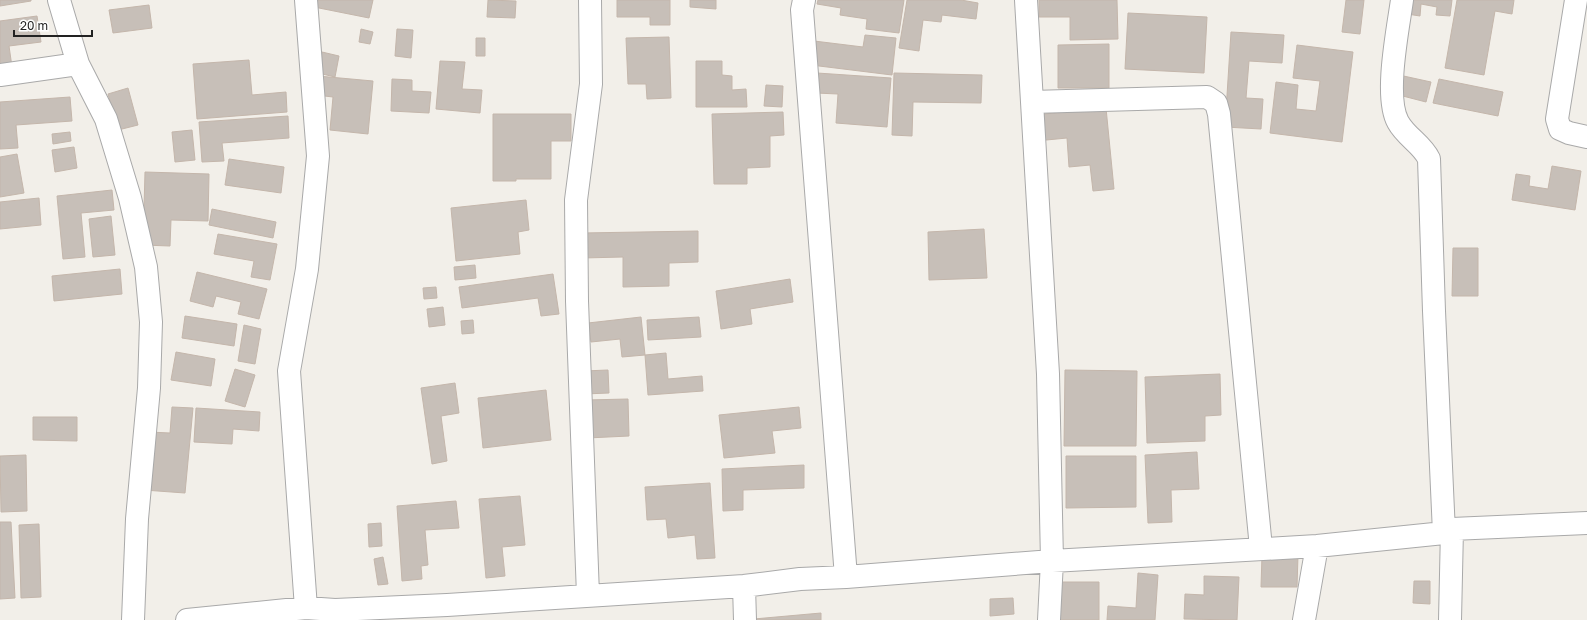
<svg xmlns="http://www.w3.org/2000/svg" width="1587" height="620" font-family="'Golos Text',sans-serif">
  <rect width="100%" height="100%" fill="#f2efe9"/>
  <path fill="#c7bfb8" stroke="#c4b6ab" d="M 0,0 L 31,0 L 31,1 L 0,6 Z
    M 316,0 L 373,0 L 369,18 L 314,7 Z
    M 488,0 L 516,1 L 515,18 L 487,17 Z
    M 617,0 L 670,0 L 670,25 L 650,25 L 650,17 L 617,17 Z
    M 690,0 L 716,0 L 716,9 L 690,7 Z
    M 818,0 L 904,0 L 899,33 L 866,29 L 867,19 L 840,15 L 841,8 L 817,4 Z
    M 907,0 L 961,0 L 978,3 L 976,19 L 942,15 L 941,22 L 923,20 L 919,51 L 899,48 Z
    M 1039,0 L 1117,0 L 1118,39 L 1070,40 L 1070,17 L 1039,17 Z
    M 1346,0 L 1364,0 L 1360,34 L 1342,32 Z
    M 1409,0 L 1452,0 L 1450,16 L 1436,15 L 1437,7 L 1421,4 L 1420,16 L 1407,14 Z
    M 1457,0 L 1514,0 L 1512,14 L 1495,11 L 1484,75 L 1445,68 Z
    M 149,5 L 152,28 L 113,33 L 109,10 Z
    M 1128,13 L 1207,17 L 1204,73 L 1125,69 Z
    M 37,16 L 41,42 L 9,46 L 12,67 L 0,69 L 0,21 Z
    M 361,29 L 373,32 L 370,44 L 359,42 Z
    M 397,29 L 413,30 L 411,58 L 395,56 Z
    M 1231,32 L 1284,35 L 1282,63 L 1249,61 L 1246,98 L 1263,99 L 1261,129 L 1225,127 Z
    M 865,35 L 896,38 L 892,75 L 811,65 L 814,41 L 863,47 Z
    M 669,37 L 671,98 L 647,99 L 646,84 L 628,84 L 626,38 Z
    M 476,38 L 485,38 L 485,56 L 476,56 Z
    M 1109,44 L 1109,88 L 1058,88 L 1058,45 Z
    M 1297,45 L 1353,52 L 1342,142 L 1270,133 L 1276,82 L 1298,85 L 1296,109 L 1316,111 L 1320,81 L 1293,78 Z
    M 322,52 L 339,56 L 335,77 L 318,73 Z
    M 249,60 L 252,95 L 286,92 L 287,112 L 197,119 L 193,64 Z
    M 440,61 L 465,62 L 462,89 L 482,90 L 480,113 L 436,109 Z
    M 696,61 L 722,61 L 722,75 L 732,76 L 732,90 L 746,89 L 747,107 L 696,107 Z
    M 817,73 L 891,78 L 887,127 L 836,123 L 838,94 L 816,93 Z
    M 894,73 L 982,75 L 981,103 L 913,102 L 912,136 L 892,135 Z
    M 1399,75 L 1431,82 L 1426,102 L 1395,94 Z
    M 318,76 L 373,81 L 368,134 L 330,130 L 333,97 L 316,95 Z
    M 392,79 L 412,80 L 412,91 L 431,92 L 429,113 L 391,111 Z
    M 1439,79 L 1503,92 L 1498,116 L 1433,103 Z
    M 766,85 L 783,86 L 782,107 L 764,106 Z
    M 128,88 L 138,125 L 118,130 L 108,94 Z
    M 70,97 L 72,121 L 16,125 L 18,148 L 0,149 L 0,102 Z
    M 1106,108 L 1114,189 L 1093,191 L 1090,165 L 1069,167 L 1067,138 L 1036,141 L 1034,115 Z
    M 783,112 L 784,135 L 770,136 L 770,167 L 747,168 L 747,184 L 714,184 L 712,114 Z
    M 493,114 L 571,114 L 571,141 L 551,141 L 551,179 L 516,179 L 516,181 L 493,181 Z
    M 288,116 L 289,138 L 222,143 L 224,161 L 202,162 L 199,122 Z
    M 192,130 L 195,160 L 175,162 L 172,132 Z
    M 70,132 L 71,141 L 53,144 L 52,134 Z
    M 74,147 L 77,168 L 55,172 L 52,150 Z
    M 17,154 L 24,193 L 0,197 L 0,157 Z
    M 229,159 L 284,167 L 281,193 L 225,185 Z
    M 1552,166 L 1581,171 L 1575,210 L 1512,200 L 1516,174 L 1530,176 L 1529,186 L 1548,189 Z
    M 145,172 L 209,174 L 208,221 L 171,220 L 170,246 L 143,245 Z
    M 112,190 L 114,210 L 81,213 L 85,257 L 63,259 L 57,196 Z
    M 39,198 L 41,225 L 0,229 L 0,202 Z
    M 526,200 L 529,230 L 518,232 L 520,254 L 456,261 L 451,208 Z
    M 212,209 L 276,222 L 273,238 L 209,225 Z
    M 111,216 L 115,255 L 93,257 L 89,219 Z
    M 984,229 L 987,278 L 929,280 L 928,232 Z
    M 698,231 L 698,262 L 669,263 L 669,286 L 623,287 L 623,257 L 582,258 L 582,233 Z
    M 218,234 L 277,244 L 270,280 L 251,277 L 254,261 L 214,254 Z
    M 1453,248 L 1478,248 L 1478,296 L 1452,296 Z
    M 475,265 L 476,278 L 455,280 L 454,267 Z
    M 120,269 L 122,294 L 54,301 L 52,276 Z
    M 197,272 L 267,289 L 259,319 L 238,314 L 241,302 L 216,296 L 213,307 L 190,301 Z
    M 553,274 L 559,314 L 541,316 L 538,298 L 462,308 L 459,287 Z
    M 790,279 L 793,302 L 750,309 L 752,324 L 721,329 L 716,291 Z
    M 436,287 L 437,298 L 424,299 L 423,288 Z
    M 443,307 L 445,325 L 429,327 L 427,309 Z
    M 185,316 L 237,324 L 234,346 L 182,338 Z
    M 641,317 L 645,355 L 622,357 L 620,339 L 591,342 L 588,323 Z
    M 699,317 L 701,337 L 648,340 L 647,320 Z
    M 473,320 L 474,333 L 462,334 L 461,321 Z
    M 244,325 L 261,329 L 255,364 L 238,361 Z
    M 176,352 L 215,359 L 211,386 L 171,380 Z
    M 666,353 L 668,379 L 702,376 L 703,391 L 648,395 L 645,355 Z
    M 235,369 L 255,375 L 245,407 L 225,401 Z
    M 608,370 L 609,393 L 584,394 L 584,371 Z
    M 1065,370 L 1137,371 L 1136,446 L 1064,446 Z
    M 1220,374 L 1221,415 L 1205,416 L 1205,441 L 1147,443 L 1145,377 Z
    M 455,383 L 459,413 L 441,416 L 447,461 L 432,464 L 421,388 Z
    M 546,390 L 551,440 L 483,448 L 478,398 Z
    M 628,399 L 629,436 L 587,438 L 586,400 Z
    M 172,407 L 193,408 L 185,493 L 144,490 L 149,432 L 170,433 Z
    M 799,407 L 801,428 L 772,431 L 775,453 L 724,458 L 719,415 Z
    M 196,408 L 260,412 L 259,431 L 233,429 L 232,444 L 194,442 Z
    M 33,417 L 77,417 L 77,441 L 33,440 Z
    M 1197,452 L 1199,489 L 1171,490 L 1172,522 L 1148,523 L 1145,455 Z
    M 26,455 L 27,511 L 1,512 L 0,456 Z
    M 1066,456 L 1136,456 L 1136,507 L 1066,508 Z
    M 804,465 L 804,488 L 743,490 L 743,510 L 723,511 L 722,469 Z
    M 710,483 L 715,558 L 697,559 L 695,535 L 668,538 L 666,519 L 647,520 L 645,487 Z
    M 520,496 L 525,545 L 502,547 L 505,576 L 486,578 L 479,499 Z
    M 456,501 L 459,528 L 425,530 L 428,565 L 421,566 L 422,579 L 402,581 L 397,506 Z
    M 0,522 L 11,522 L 15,598 L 0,599 Z
    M 381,523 L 382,546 L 369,547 L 368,524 Z
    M 39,524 L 41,597 L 21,598 L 19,525 Z
    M 1262,555 L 1298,555 L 1297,587 L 1261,587 Z
    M 383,557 L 388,584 L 378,585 L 374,559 Z
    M 1138,573 L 1158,575 L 1155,620 L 1107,620 L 1108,606 L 1136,608 Z
    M 1204,576 L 1239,577 L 1237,620 L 1184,619 L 1185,594 L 1204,595 Z
    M 1414,581 L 1430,581 L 1430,604 L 1413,603 Z
    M 1052,582 L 1099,582 L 1099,620 L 1052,620 Z
    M 1013,598 L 1014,614 L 990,616 L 990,599 Z
    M 821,613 L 821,620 L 754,620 L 754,619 Z"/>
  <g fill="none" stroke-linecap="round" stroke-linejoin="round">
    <defs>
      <path id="minor" d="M 59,0 L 78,64 L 106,119 L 130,198 L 146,267 L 151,322 L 149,388 L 137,519 L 133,620
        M 804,0 L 802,10 L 846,577
        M 1026,0 L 1048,374 L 1052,561 L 1049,620
        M 1402,0 C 1398,29 1384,97 1398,122 C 1406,137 1422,144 1429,159 L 1434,311 L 1444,533
        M 1576,0 L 1557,119 L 1560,129 L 1569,133 L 1587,137
        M 0,75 L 78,64
        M 1032,102 L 1207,97 L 1216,103 L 1219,114 L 1261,548
        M 744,586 L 745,620
        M 588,595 L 577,301 L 576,200 L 591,84 L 590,0
        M 306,608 L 289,371 L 307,269 L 318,156 L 306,0
        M 187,620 L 306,608 L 335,610 L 447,605 L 744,586 L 800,579 L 846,577 L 1052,561 L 1317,546 L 1444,533 L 1452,529 L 1587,523
        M 1304,620 L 1317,546
        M 1450,620 L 1452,529"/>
    </defs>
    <use href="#minor" stroke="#a9a9a9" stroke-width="24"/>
    <use href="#minor" stroke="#fff" stroke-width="22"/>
  </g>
  <path d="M14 30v6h78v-6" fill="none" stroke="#222222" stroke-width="2"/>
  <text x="20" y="30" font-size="12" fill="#222222" stroke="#ffffff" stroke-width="3" paint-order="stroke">20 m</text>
</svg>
